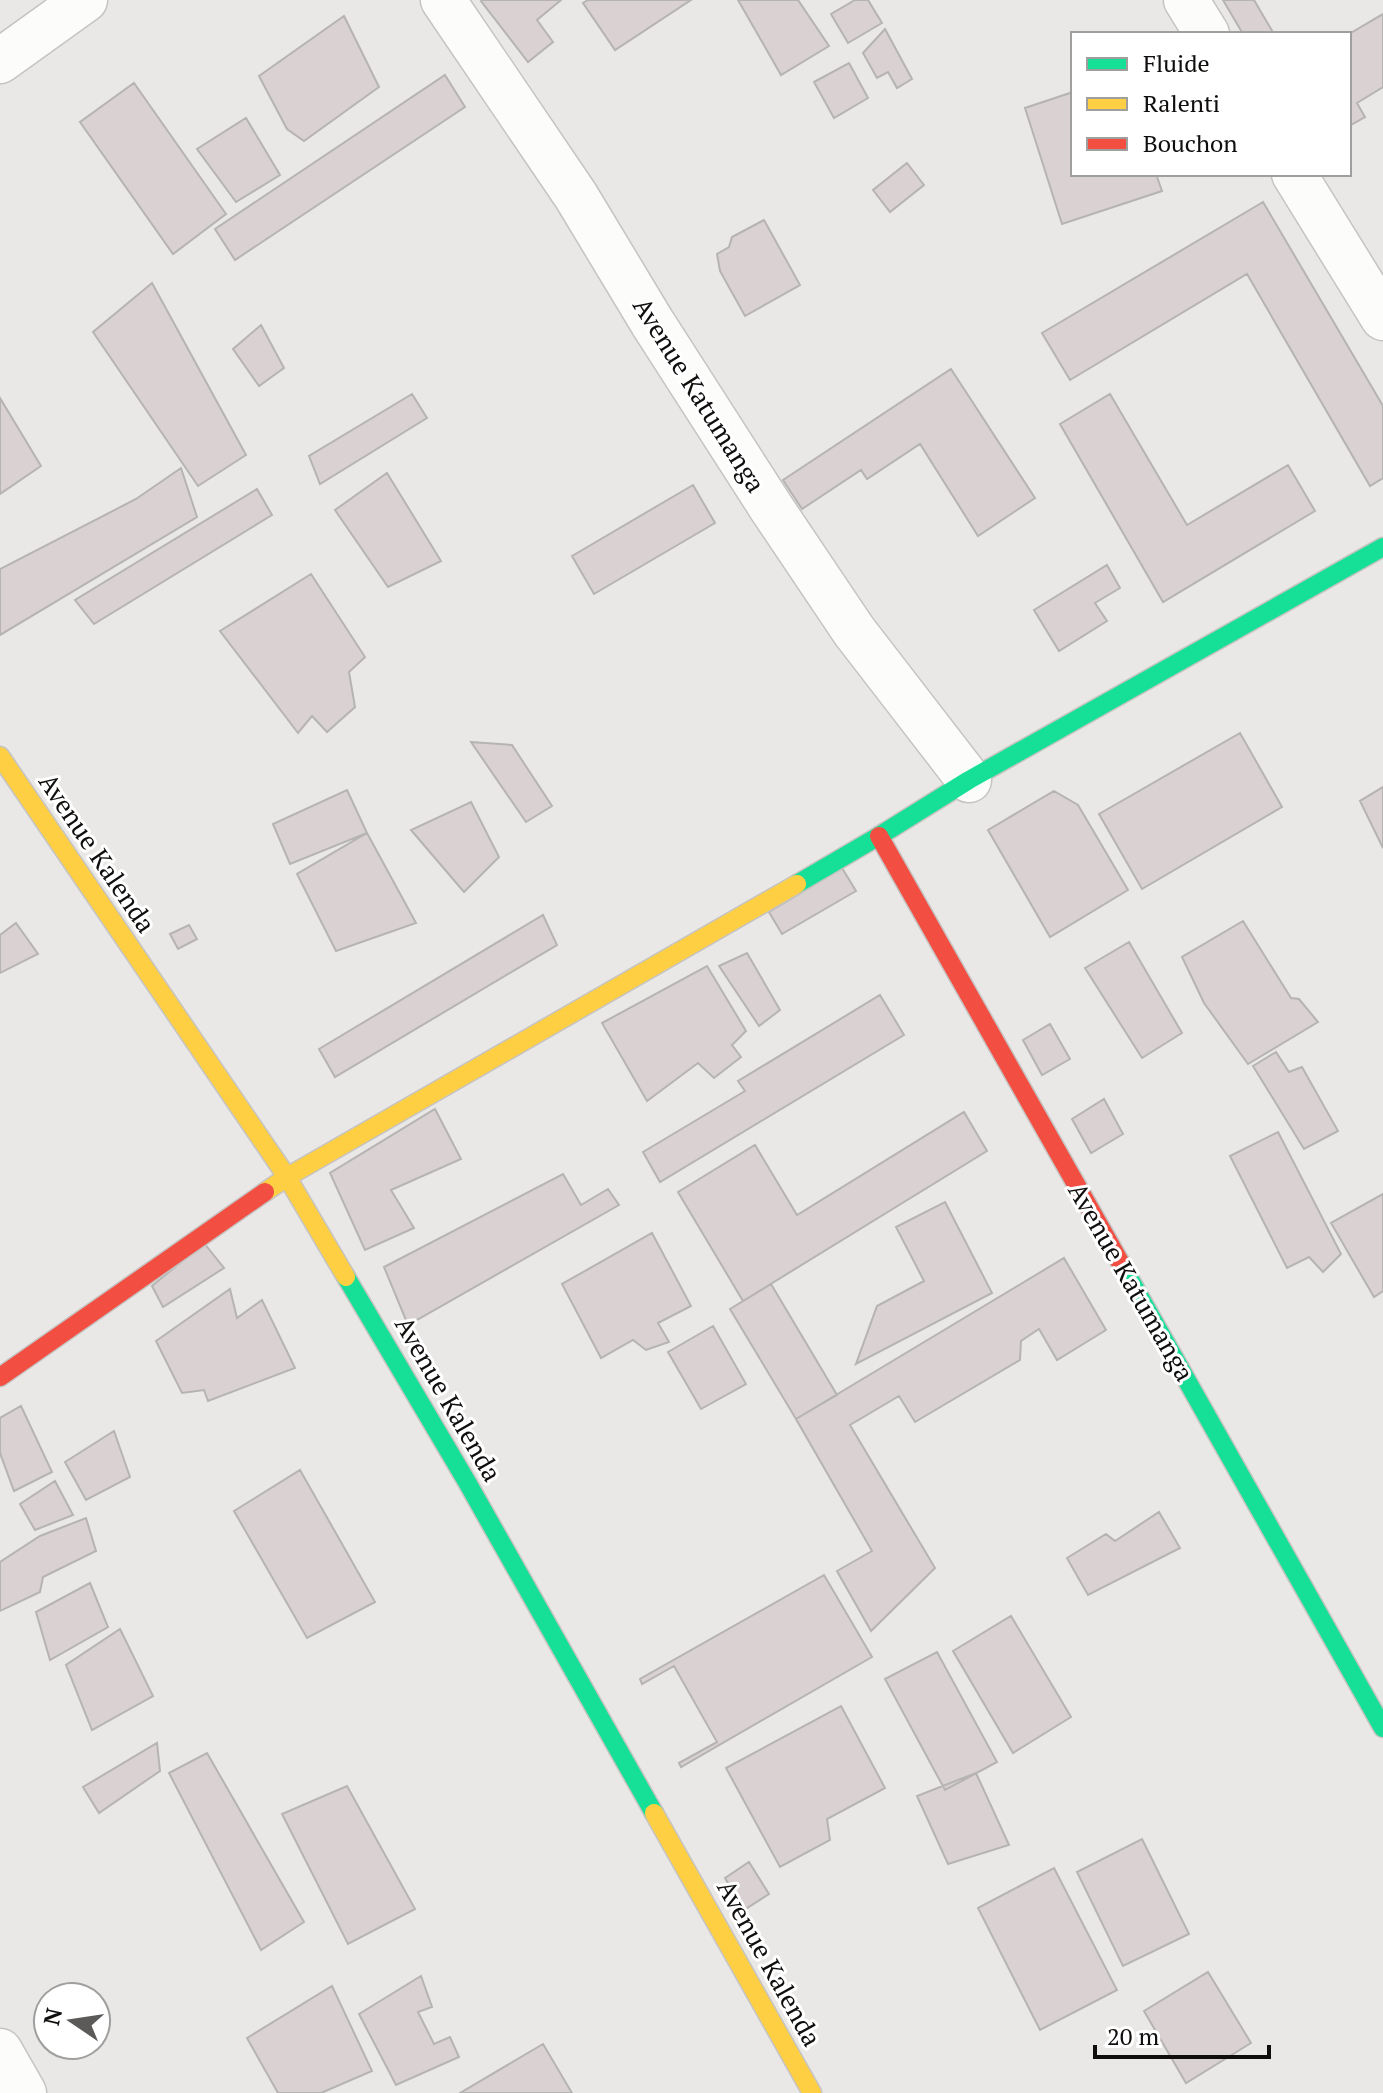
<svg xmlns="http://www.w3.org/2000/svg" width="1383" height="2093" font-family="'PT Serif',serif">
  <rect width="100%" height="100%" fill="#eae8e6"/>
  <path fill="#d9d1d2" stroke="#b6b4b3" stroke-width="2" d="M 482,0 L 561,0 L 537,20 L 553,42 L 528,62 L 481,1 Z
    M 588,0 L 691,0 L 615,50 L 583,3 Z
    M 738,0 L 798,0 L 829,46 L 781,75 Z
    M 855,0 L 868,0 L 882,23 L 848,43 L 831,14 Z
    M 1223,0 L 1254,0 L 1274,34 L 1243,34 Z
    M 1383,14 L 1383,87 L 1357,103 L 1365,117 L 1349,126 L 1349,34 Z
    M 344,16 L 379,87 L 304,141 L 287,129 L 259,76 Z
    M 885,29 L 912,79 L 897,88 L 888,72 L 877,78 L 863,53 Z
    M 849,63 L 868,98 L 834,118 L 814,82 Z
    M 445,75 L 465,107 L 235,260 L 215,229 Z
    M 134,83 L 226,214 L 173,254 L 80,122 Z
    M 1073,92 L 1073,174 L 1156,174 L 1162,191 L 1062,224 L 1025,108 Z
    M 246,118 L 280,175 L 236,202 L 197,149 Z
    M 907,163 L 924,185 L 890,212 L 873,190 Z
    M 1263,202 L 1383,406 L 1383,478 L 1370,486 L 1247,274 L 1070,380 L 1042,333 Z
    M 764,220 L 800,285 L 745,316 L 720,271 L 717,254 L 729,247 L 732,237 Z
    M 152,283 L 246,455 L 198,486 L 93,332 Z
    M 261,325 L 284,368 L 259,386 L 233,349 Z
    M 951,369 L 1035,498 L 978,536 L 920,444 L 867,479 L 861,470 L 802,509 L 783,480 Z
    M 412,394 L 427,418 L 320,484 L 309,456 Z
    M 1110,394 L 1187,525 L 1288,465 L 1315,511 L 1163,602 L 1060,424 Z
    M 0,398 L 41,466 L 0,494 Z
    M 181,468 L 197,517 L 0,635 L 0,569 L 136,499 Z
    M 387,473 L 441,561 L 388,587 L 335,510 Z
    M 693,485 L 715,523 L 594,594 L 572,556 Z
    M 257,489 L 272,515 L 94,624 L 75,600 Z
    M 1107,565 L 1120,588 L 1095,603 L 1107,621 L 1059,651 L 1034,610 Z
    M 311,574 L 365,657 L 349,672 L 355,707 L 327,732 L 312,716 L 298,733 L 220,631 Z
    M 1240,733 L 1282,807 L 1142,889 L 1099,814 Z
    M 471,742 L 512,745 L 552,806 L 526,822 Z
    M 1383,787 L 1383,848 L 1360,801 Z
    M 347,790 L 367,833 L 290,864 L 273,824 Z
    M 1054,791 L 1078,805 L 1128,890 L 1050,937 L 988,830 Z
    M 471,802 L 499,857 L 464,892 L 411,830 Z
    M 367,833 L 416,923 L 336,951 L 297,874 Z
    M 842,868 L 856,891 L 782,934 L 769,912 Z
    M 543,915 L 557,945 L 335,1077 L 319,1049 Z
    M 1243,921 L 1291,998 L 1299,999 L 1318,1022 L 1248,1064 L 1204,1003 L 1182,957 Z
    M 16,923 L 38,954 L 0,973 L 0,935 Z
    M 189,925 L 197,939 L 178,949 L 170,934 Z
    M 1129,942 L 1182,1033 L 1142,1058 L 1085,968 Z
    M 747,953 L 780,1010 L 759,1026 L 719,966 Z
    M 707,966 L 746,1031 L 732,1045 L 741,1057 L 714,1078 L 698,1063 L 647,1101 L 602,1023 Z
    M 880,995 L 904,1035 L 660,1182 L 643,1152 L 745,1091 L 738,1081 Z
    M 1050,1024 L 1070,1059 L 1042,1075 L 1023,1040 Z
    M 1276,1052 L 1289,1072 L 1302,1067 L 1338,1131 L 1304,1149 L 1253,1066 Z
    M 1104,1099 L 1123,1134 L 1091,1153 L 1072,1119 Z
    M 435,1109 L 461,1159 L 391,1190 L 414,1228 L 365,1250 L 330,1173 Z
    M 964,1112 L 987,1151 L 743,1301 L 678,1192 L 755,1145 L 797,1215 Z
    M 1278,1132 L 1341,1254 L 1323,1272 L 1309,1257 L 1287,1268 L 1230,1156 Z
    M 563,1174 L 581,1205 L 608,1189 L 619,1205 L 408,1325 L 384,1267 Z
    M 1383,1194 L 1383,1291 L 1374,1297 L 1331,1223 Z
    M 945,1202 L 992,1293 L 856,1364 L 877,1306 L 924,1281 L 896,1227 Z
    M 652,1233 L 691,1306 L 658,1323 L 669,1342 L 646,1350 L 633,1340 L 601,1358 L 562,1284 Z
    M 204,1243 L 224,1268 L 163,1307 L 152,1286 Z
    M 1064,1258 L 1106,1330 L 1057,1360 L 1039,1329 L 1021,1341 L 1020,1360 L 915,1422 L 899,1396 L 850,1425 L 935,1568 L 871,1631 L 837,1571 L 872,1551 L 796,1419 Z
    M 771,1284 L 837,1395 L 796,1419 L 730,1309 Z
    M 230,1289 L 237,1318 L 262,1300 L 295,1368 L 208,1401 L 204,1390 L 182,1393 L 156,1341 Z
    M 713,1326 L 746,1384 L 701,1409 L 668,1352 Z
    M 21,1406 L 52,1472 L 14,1491 L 0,1453 L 0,1418 Z
    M 114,1431 L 130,1477 L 86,1500 L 65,1462 Z
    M 300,1470 L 375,1602 L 307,1638 L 234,1511 Z
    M 55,1481 L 73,1515 L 35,1530 L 20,1504 Z
    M 1159,1512 L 1180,1548 L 1088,1595 L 1067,1558 L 1106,1534 L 1115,1541 Z
    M 86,1518 L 96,1551 L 43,1577 L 40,1592 L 0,1611 L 0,1562 L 40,1536 Z
    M 824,1575 L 872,1657 L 681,1767 L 679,1763 L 717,1742 L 674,1666 L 642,1684 L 640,1679 Z
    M 90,1583 L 108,1627 L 50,1660 L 36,1612 Z
    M 1011,1616 L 1071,1717 L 1013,1753 L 953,1651 Z
    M 120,1629 L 153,1696 L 92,1730 L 66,1665 Z
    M 937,1652 L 997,1762 L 945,1790 L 885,1679 Z
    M 841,1706 L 885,1788 L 827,1819 L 830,1840 L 780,1867 L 726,1768 Z
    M 157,1743 L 160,1771 L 99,1813 L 83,1787 Z
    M 207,1753 L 304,1922 L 261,1950 L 169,1773 Z
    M 976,1773 L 1009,1845 L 948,1864 L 917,1796 Z
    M 347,1786 L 415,1909 L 348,1944 L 282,1814 Z
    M 1142,1839 L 1189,1934 L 1123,1966 L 1077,1872 Z
    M 749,1862 L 769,1894 L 744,1910 L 725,1878 Z
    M 1054,1868 L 1117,1990 L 1040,2030 L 978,1908 Z
    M 1208,1972 L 1251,2043 L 1186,2083 L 1144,2011 Z
    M 421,1976 L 432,2007 L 418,2012 L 434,2044 L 450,2037 L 459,2057 L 396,2085 L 359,2014 Z
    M 332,1986 L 372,2071 L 321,2093 L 278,2093 L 247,2038 Z
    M 543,2044 L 572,2093 L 460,2093 Z"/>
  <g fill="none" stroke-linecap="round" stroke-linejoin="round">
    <defs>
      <path id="street" d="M 443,0 L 576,196 L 652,322 L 772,509 L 854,631 L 969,780
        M 1186,0 L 1207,34
        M 0,61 L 85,0
        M 1294,174 L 1383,318
        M 0,2051 L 24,2093"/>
      <path id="fast" d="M 797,884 L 879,836 L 969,780 L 1383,547
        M 1120,1262 L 1383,1728
        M 346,1277 L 467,1482 L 654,1813"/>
      <path id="slow" d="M 0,756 L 287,1177 L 346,1277
        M 265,1192 L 287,1177 L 797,884
        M 654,1813 L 812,2093"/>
      <path id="jam" d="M 879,836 L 1120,1262
        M 0,1377 L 265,1192"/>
    </defs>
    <use href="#street" stroke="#c5c4c2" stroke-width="47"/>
    <use href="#fast" stroke="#c5c4c2" stroke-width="21"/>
    <use href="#slow" stroke="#c5c4c2" stroke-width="21"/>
    <use href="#jam" stroke="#c5c4c2" stroke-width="21"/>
    <use href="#street" stroke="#fcfcfb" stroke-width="44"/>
    <use href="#fast" stroke="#16e098" stroke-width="18"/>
    <use href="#slow" stroke="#ffcf43" stroke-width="18"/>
    <use href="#jam" stroke="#f24e42" stroke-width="18"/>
  </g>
  <g text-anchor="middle" stroke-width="6" stroke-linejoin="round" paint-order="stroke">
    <g font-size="26" fill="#100e0d" stroke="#fff">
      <text transform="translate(699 395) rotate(58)" y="9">Avenue Katumanga</text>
      <text transform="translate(97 853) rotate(56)" y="9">Avenue Kalenda</text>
      <text transform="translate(1131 1282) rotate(60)" y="9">Avenue Katumanga</text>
      <text transform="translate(448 1399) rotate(60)" y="9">Avenue Kalenda</text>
      <text transform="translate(769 1963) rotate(61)" y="9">Avenue Kalenda</text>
    </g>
  </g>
  <rect x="1071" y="32" width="280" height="144" fill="#ffffff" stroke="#9f9f9e" stroke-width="2"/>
  <rect x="1087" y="58" width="40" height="12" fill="#16e098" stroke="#9f9f9e" stroke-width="2"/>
  <text x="1143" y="72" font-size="24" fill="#100e0d">Fluide</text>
  <rect x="1087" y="98" width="40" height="12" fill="#ffcf43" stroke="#9f9f9e" stroke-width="2"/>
  <text x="1143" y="112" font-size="24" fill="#100e0d">Ralenti</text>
  <rect x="1087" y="138" width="40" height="12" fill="#f24e42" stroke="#9f9f9e" stroke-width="2"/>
  <text x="1143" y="152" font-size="24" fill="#100e0d">Bouchon</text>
  <g transform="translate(72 2021) rotate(283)"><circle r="38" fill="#ffffff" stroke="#9f9f9e" stroke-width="2"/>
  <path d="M0-6L14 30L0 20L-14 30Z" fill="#5c5a59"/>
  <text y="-12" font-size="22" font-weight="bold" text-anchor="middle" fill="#100e0d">N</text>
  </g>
  <path d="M1095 2045v12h174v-12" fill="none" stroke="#100e0d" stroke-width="4"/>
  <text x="1107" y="2045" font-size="24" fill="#100e0d" stroke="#ffffff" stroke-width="6" paint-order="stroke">20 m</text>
</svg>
